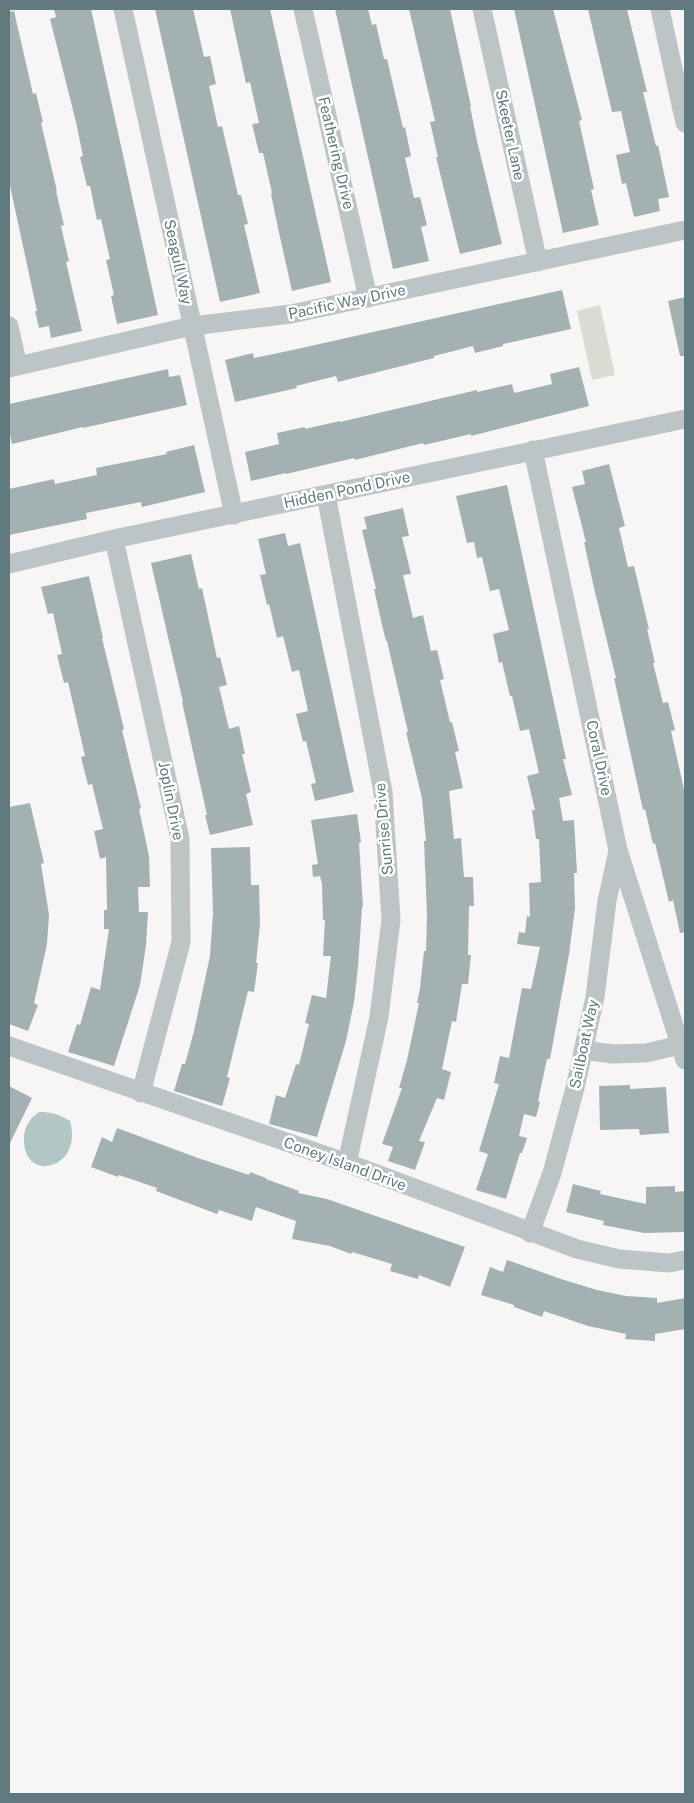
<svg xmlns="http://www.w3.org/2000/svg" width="694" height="1803" font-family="'Public Sans',sans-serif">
  <rect width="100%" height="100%" fill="#f7f6f4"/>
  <path fill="#d8dcd3" d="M 600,305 L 615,375 L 592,380 L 577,311 Z"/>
  <path fill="#b3c6c6" d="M 39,1112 C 51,1112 59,1114 70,1121 C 84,1170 22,1184 24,1138 C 24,1127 30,1118 39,1112 Z"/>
  <path fill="#a4b1b3" d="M 54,9 L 91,9 L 158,315 L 117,324 L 111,296 L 114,295 L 106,260 L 110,259 L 101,219 L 97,220 L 90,186 L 87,186 L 80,157 L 83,156 L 76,122 L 50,19 L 56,17 Z
    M 155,9 L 193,9 L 204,57 L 210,56 L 216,84 L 209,86 L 218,127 L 222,126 L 238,195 L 241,195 L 248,224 L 244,225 L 260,293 L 220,302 Z
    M 230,9 L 270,9 L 331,282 L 292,291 L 278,228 L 271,194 L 272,193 L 263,153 L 259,153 L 252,124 L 259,123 L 250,82 L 246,83 Z
    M 335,9 L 368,9 L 372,25 L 376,24 L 384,59 L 387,59 L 403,128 L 405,127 L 411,156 L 405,158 L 414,198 L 420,197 L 427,225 L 421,227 L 429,261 L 393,269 Z
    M 409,9 L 450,9 L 471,106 L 470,106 L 477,141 L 502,244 L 460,254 L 436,157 L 438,157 L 430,122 L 435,121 Z
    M 514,9 L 553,9 L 582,120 L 579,121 L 594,189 L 591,190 L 599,225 L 563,233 Z
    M 588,9 L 627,9 L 647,92 L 643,92 L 656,146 L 658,145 L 669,197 L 658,199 L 660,211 L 634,217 L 626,183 L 622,184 L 616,155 L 630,152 L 621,111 L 612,112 Z
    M 14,11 L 33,94 L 36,93 L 43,122 L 41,123 L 57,191 L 56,191 L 64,225 L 61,226 L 69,261 L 66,262 L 82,331 L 51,338 L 49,326 L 39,328 L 35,311 L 37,311 L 9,181 L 9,12 Z
    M 562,290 L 571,329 L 503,344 L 503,346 L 475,353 L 473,346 L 434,356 L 434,358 L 338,382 L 336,376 L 296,386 L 297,388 L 235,402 L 225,360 L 253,353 L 254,358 L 288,351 Z
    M 685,297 L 685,356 L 680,356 L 668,301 Z
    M 579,367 L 589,406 L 471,436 L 471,434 L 424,445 L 423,443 L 355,460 L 354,458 L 286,474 L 286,473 L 251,481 L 245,452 L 279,444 L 277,433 L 305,427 L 305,429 L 340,421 L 340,422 L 477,390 L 477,392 L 512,384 L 514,393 L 552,384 L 550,374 Z
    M 168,369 L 169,377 L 180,375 L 187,405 L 83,428 L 83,427 L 12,444 L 9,430 L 9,404 Z
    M 194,445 L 205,492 L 142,507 L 141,502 L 86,513 L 87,519 L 9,535 L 9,489 L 54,479 L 55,484 L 97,475 L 96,468 L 167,454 L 166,452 Z
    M 609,464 L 625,526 L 619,528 L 628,567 L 634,566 L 642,600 L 649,629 L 647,629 L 655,663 L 653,663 L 663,703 L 668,702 L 675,730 L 671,731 L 685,794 L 685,932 L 680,933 L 673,900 L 669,902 L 655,843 L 653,844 L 645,809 L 643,810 L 614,678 L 616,678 L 594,588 L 584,542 L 586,542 L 572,487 L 585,484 L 582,471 Z
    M 507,485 L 566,759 L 563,759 L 572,795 L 559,798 L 563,821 L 574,820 L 577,873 L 574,873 L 575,908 L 569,954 L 550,1059 L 547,1059 L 538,1101 L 540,1102 L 536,1117 L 524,1114 L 519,1136 L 527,1138 L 522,1153 L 520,1153 L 506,1199 L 476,1190 L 488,1154 L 479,1151 L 499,1084 L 494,1083 L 500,1056 L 509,1058 L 522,988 L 531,989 L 540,947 L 517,944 L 519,932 L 525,933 L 527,916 L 530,917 L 529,883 L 541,882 L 539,839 L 536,839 L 532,810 L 535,810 L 527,776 L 539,773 L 529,729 L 520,731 L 512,696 L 510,696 L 502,662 L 499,663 L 493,634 L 509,630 L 499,589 L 490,591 L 482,557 L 477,558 L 474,542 L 467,543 L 456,496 Z
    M 403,508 L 409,536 L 402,537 L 411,574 L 403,575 L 413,618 L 423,615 L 431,651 L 437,650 L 444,679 L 440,680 L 450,722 L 452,722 L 459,751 L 455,752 L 463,788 L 449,791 L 454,839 L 461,838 L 464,877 L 473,877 L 474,906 L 469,906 L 468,955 L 471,955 L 468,984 L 462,984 L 456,1022 L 452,1021 L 442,1069 L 451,1072 L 444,1100 L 437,1098 L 419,1141 L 425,1142 L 415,1170 L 388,1161 L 393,1147 L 382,1144 L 402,1088 L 399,1088 L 407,1060 L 419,1003 L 417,1003 L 420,988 L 424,951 L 426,951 L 427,915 L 424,841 L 426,841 L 422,798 L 406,732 L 408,732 L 387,641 L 386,641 L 382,625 L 374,589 L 376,589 L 362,530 L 367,529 L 364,517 Z
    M 285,533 L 288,546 L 300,543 L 354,792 L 315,801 L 311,784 L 316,783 L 306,741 L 303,742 L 296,714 L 308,711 L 299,670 L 292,672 L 283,636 L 277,638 L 269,604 L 267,605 L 260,575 L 266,574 L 258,539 Z
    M 191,554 L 199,589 L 202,588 L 217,658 L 220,657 L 227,685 L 219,687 L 229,729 L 239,726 L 245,754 L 242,754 L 251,792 L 246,794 L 253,825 L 210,835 L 205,815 L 207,815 L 182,702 L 183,702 L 151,563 Z
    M 89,576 L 103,638 L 102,638 L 124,729 L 122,730 L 141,808 L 139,809 L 149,856 L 150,887 L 138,887 L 139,912 L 148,912 L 146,945 L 140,985 L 114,1066 L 68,1052 L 77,1024 L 80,1025 L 91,987 L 100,990 L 109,929 L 104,929 L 104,910 L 107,910 L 106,857 L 100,859 L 94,831 L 103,829 L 92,784 L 88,785 L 81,757 L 85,756 L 68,682 L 64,683 L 57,655 L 62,654 L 53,613 L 48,614 L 41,587 Z
    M 30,803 L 44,863 L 41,864 L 49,915 L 47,944 L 34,1003 L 38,1005 L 28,1031 L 9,1024 L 9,807 Z
    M 357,814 L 361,842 L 359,843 L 363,907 L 362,907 L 358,967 L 354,1002 L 346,1041 L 317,1137 L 269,1124 L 276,1095 L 285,1098 L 296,1064 L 299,1065 L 309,1024 L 305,1023 L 312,995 L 326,998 L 331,956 L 323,956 L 325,920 L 323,920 L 322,884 L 320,876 L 313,877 L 312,865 L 318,864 L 311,820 Z
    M 250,847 L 251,885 L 259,885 L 260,924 L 256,963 L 258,963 L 254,992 L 248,991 L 227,1077 L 230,1078 L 222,1106 L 174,1091 L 182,1064 L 185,1064 L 194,1031 L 210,956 L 213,913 L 211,848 Z
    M 630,1085 L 630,1089 L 666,1087 L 669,1133 L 640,1135 L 639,1129 L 600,1130 L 599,1086 Z
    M 9,1086 L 32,1098 L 9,1145 Z
    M 117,1128 L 198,1158 L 249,1175 L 250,1172 L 266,1178 L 266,1179 L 299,1191 L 298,1193 L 327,1199 L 465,1247 L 450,1287 L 419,1275 L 418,1279 L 390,1271 L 392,1264 L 352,1252 L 351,1254 L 330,1246 L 292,1239 L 296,1221 L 256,1207 L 252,1221 L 219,1210 L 217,1214 L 156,1191 L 157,1188 L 119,1175 L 118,1177 L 91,1167 L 102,1137 L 112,1142 Z
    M 573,1184 L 601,1191 L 600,1194 L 646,1204 L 646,1187 L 675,1186 L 675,1192 L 685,1191 L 685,1232 L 644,1233 L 603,1225 L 604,1221 L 566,1212 Z
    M 507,1260 L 561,1279 L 597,1290 L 626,1296 L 657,1298 L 657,1303 L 685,1298 L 685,1329 L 655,1334 L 655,1341 L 625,1339 L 626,1334 L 588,1326 L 544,1311 L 542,1317 L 514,1307 L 514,1305 L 481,1295 L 490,1267 L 503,1272 Z"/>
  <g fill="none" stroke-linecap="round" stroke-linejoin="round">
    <path stroke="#bdc4c6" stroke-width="19" d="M 123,9 L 234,515
      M 303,9 L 368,298
      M 482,9 L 538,262
      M 660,9 L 685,123
      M 9,326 L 18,366
      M 9,368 L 192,326 L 291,314 L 685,230
      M 533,450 L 618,850 L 685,1060
      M 326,495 L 383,792 L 391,920 L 379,1017 L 347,1163
      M 114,539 L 180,839 L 181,942 L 141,1093
      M 9,564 L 114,539 L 685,419
      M 9,1046 L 347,1163 L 577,1249 L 619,1259 L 669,1263 L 685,1260
      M 583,1050 L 613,1054 L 646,1053 L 680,1045
      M 530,1233 L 552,1173 L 575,1088 L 595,997 L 607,901 L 618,851"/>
  </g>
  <g text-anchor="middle" stroke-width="5" stroke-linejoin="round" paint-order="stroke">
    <g font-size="15" fill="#617a7f" stroke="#fff">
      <text transform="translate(510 135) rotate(78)" y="5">Skeeter Lane</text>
      <text transform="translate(336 153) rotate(77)" y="5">Feathering Drive</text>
      <text transform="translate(178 262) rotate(78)" y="5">Seagull Way</text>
      <text transform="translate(347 302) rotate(-12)" y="5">Pacific Way Drive</text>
      <text transform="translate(347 490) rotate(-12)" y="5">Hidden Pond Drive</text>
      <text transform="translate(599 758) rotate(78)" y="5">Coral Drive</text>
      <text transform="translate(171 801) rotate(79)" y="5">Joplin Drive</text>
      <text transform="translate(384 829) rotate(-95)" y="5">Sunrise Drive</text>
      <text transform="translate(584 1044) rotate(-78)" y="5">Sailboat Way</text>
      <text transform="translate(345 1164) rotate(20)" y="5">Coney Island Drive</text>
    </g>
  </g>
  <rect width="694" height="1803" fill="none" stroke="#617a7f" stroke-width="20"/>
</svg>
